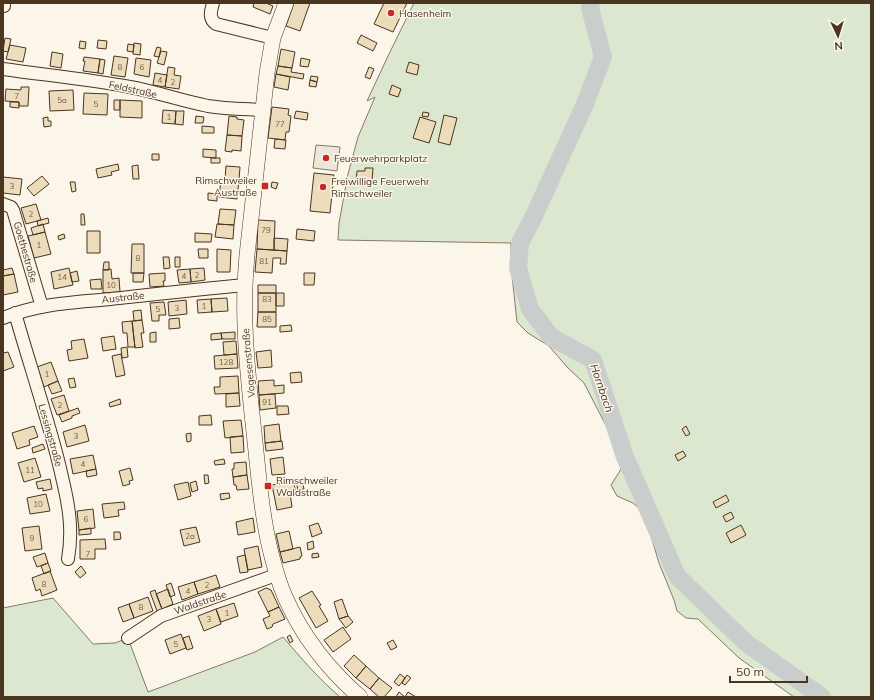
<svg xmlns="http://www.w3.org/2000/svg" width="874" height="700" font-family="Mulish,sans-serif">
  <rect width="100%" height="100%" fill="#fbf6e9"/>
  <path fill="#dce7d0" stroke="#887966" d="M 414,3 L 871,3 L 871,697 L 794,697 L 739,658 L 698,619 L 686,618 L 677,611 L 674,600 L 659,563 L 646,519 L 641,510 L 633,503 L 617,496 L 611,485 L 623,466 L 615,443 L 584,383 L 567,367 L 549,346 L 528,333 L 517,322 L 511,266 L 511,243 L 338,240 L 339,223 L 348,174 L 358,137 L 375,97 L 367,101 L 389,54 Z
    M 53,598 L 93,644 L 115,643 L 128,638 L 148,692 L 255,652 L 283,637 C 301,658 319,679 340,697 L 3,697 L 3,608 Z"/>
  <path fill="#ede7d9" stroke="#887966" d="M 316,145 L 340,147 L 337,171 L 313,168 Z"/>
  <g fill="none" stroke-linecap="round" stroke-linejoin="round">
    <path stroke="#c9cecd" stroke-width="18" d="M 591,3 L 590,8 L 603,57 L 585,104 L 533,218 L 520,243 L 518,268 L 530,309 L 551,337 L 593,360 L 625,457 L 633,475 L 677,576 L 745,642 L 822,697"/>
  </g>
  <path fill="#ecdcbc" stroke="#4a3520" d="M 254,3 L 266,3 L 273,6 L 270,14 L 253,7 Z
    M 294,3 L 310,3 L 300,31 L 286,26 Z
    M 384,3 L 407,3 L 393,32 L 374,24 Z
    M 361,35 L 377,43 L 373,51 L 357,43 Z
    M 5,38 L 11,39 L 8,52 L 3,51 Z
    M 98,40 L 107,41 L 106,49 L 97,48 Z
    M 80,41 L 86,42 L 85,49 L 79,48 Z
    M 134,43 L 141,44 L 140,55 L 133,54 Z
    M 128,44 L 134,45 L 133,52 L 127,51 Z
    M 10,45 L 26,48 L 23,62 L 6,59 Z
    M 157,47 L 161,48 L 159,57 L 154,56 Z
    M 281,49 L 295,52 L 292,68 L 278,66 Z
    M 161,51 L 167,52 L 164,65 L 157,63 Z
    M 52,52 L 63,54 L 61,68 L 50,66 Z
    M 114,56 L 128,58 L 125,77 L 111,75 Z
    M 84,57 L 100,59 L 98,73 L 83,71 L 85,61 L 83,61 Z
    M 136,58 L 151,60 L 149,77 L 134,74 Z
    M 301,58 L 310,60 L 308,67 L 300,66 Z
    M 100,59 L 105,60 L 103,74 L 98,73 Z
    M 409,62 L 419,65 L 417,75 L 406,72 Z
    M 278,66 L 292,68 L 291,72 L 304,74 L 303,79 L 276,74 Z
    M 168,67 L 175,68 L 174,75 L 181,76 L 179,89 L 165,87 Z
    M 369,67 L 374,69 L 370,79 L 365,77 Z
    M 155,73 L 167,75 L 165,87 L 153,85 Z
    M 276,74 L 290,77 L 288,90 L 274,87 Z
    M 311,76 L 318,77 L 317,82 L 310,80 Z
    M 310,80 L 317,82 L 316,87 L 309,86 Z
    M 392,85 L 401,89 L 398,97 L 389,94 Z
    M 21,87 L 29,87 L 28,106 L 19,106 L 19,102 L 5,101 L 6,89 L 21,90 Z
    M 73,90 L 74,110 L 50,111 L 49,91 Z
    M 84,93 L 108,94 L 107,115 L 83,114 Z
    M 114,100 L 120,100 L 120,110 L 114,110 Z
    M 120,100 L 142,101 L 142,118 L 120,117 Z
    M 10,102 L 19,102 L 19,108 L 10,107 Z
    M 272,107 L 289,109 L 288,115 L 291,116 L 289,132 L 286,132 L 285,140 L 268,138 Z
    M 163,110 L 176,111 L 175,124 L 162,123 Z
    M 176,111 L 184,111 L 183,125 L 175,124 Z
    M 296,111 L 308,113 L 307,120 L 294,118 Z
    M 423,112 L 429,113 L 428,117 L 422,116 Z
    M 444,115 L 457,118 L 450,145 L 438,142 Z
    M 196,116 L 204,117 L 203,123 L 195,123 Z
    M 229,116 L 237,117 L 237,119 L 244,120 L 242,136 L 227,135 Z
    M 48,117 L 48,121 L 51,121 L 51,126 L 44,127 L 43,118 Z
    M 420,117 L 436,122 L 429,143 L 413,138 Z
    M 202,126 L 214,127 L 214,133 L 202,133 Z
    M 227,135 L 242,136 L 241,151 L 232,150 L 232,152 L 225,151 Z
    M 275,139 L 286,140 L 285,149 L 274,148 Z
    M 203,149 L 216,150 L 216,158 L 203,157 Z
    M 152,154 L 159,154 L 159,160 L 152,160 Z
    M 211,158 L 220,158 L 220,163 L 211,163 Z
    M 118,164 L 119,170 L 111,172 L 112,175 L 98,178 L 96,169 Z
    M 138,165 L 139,179 L 133,179 L 132,166 Z
    M 226,166 L 240,167 L 239,180 L 225,179 Z
    M 365,168 L 373,168 L 372,181 L 366,181 L 366,182 L 356,181 L 357,171 L 365,171 Z
    M 314,173 L 334,175 L 330,213 L 310,211 Z
    M 42,176 L 49,184 L 34,196 L 27,188 Z
    M 3,177 L 22,179 L 20,195 L 3,193 Z
    M 221,179 L 239,180 L 237,199 L 219,197 Z
    M 70,182 L 75,182 L 76,191 L 72,192 Z
    M 272,182 L 278,183 L 276,189 L 271,187 Z
    M 208,193 L 217,194 L 217,201 L 208,200 Z
    M 36,204 L 41,220 L 26,224 L 21,208 Z
    M 220,209 L 236,210 L 234,225 L 218,224 Z
    M 81,214 L 84,214 L 85,225 L 81,225 Z
    M 48,218 L 49,223 L 38,226 L 37,221 Z
    M 258,220 L 275,221 L 274,250 L 257,249 Z
    M 43,224 L 45,232 L 33,235 L 31,228 Z
    M 217,224 L 234,225 L 233,239 L 215,237 Z
    M 297,229 L 315,231 L 314,241 L 296,239 Z
    M 87,231 L 100,231 L 100,253 L 87,253 Z
    M 45,232 L 51,254 L 34,258 L 28,236 Z
    M 195,233 L 212,234 L 211,242 L 195,242 Z
    M 64,234 L 65,238 L 59,240 L 58,236 Z
    M 274,238 L 288,239 L 287,251 L 274,250 Z
    M 132,244 L 144,244 L 144,273 L 131,273 Z
    M 198,249 L 208,249 L 208,258 L 199,258 Z
    M 217,249 L 231,250 L 230,272 L 217,272 Z
    M 257,249 L 287,251 L 286,264 L 280,264 L 281,258 L 273,258 L 272,273 L 255,272 Z
    M 163,257 L 169,257 L 170,268 L 164,269 Z
    M 175,257 L 180,257 L 180,267 L 175,267 Z
    M 104,262 L 109,262 L 109,270 L 103,270 Z
    M 12,268 L 14,274 L 3,276 L 3,270 Z
    M 69,268 L 73,285 L 54,289 L 51,272 Z
    M 204,268 L 205,280 L 191,282 L 190,269 Z
    M 111,269 L 112,279 L 119,278 L 120,292 L 103,293 L 103,270 Z
    M 190,269 L 191,282 L 179,283 L 177,270 Z
    M 77,271 L 79,281 L 72,282 L 70,273 Z
    M 133,273 L 144,273 L 143,282 L 133,282 Z
    M 165,273 L 165,281 L 163,281 L 164,286 L 150,287 L 149,274 Z
    M 304,273 L 315,273 L 314,285 L 304,285 Z
    M 14,274 L 18,292 L 3,295 L 3,276 Z
    M 101,279 L 102,289 L 91,289 L 90,280 Z
    M 258,285 L 276,285 L 276,293 L 258,293 Z
    M 258,293 L 276,293 L 276,312 L 258,312 Z
    M 276,293 L 284,293 L 284,306 L 276,306 Z
    M 227,298 L 228,311 L 212,312 L 211,299 Z
    M 211,299 L 212,312 L 198,313 L 197,300 Z
    M 186,300 L 187,314 L 169,316 L 168,302 Z
    M 164,302 L 166,315 L 159,315 L 159,321 L 152,321 L 150,303 Z
    M 141,310 L 142,320 L 134,321 L 133,311 Z
    M 258,312 L 276,312 L 276,327 L 257,327 Z
    M 179,318 L 180,328 L 169,329 L 169,319 Z
    M 142,320 L 144,333 L 141,333 L 143,347 L 135,348 L 132,321 Z
    M 132,321 L 135,347 L 128,347 L 127,333 L 123,333 L 122,322 Z
    M 291,325 L 292,331 L 280,332 L 280,326 Z
    M 156,332 L 156,342 L 150,342 L 150,333 Z
    M 235,332 L 235,339 L 222,339 L 221,333 Z
    M 221,333 L 222,339 L 211,340 L 211,334 Z
    M 114,336 L 116,349 L 103,351 L 101,338 Z
    M 84,339 L 88,358 L 69,361 L 67,350 L 72,349 L 71,341 Z
    M 236,341 L 237,354 L 224,355 L 223,342 Z
    M 127,347 L 128,357 L 122,358 L 121,348 Z
    M 271,350 L 272,367 L 258,368 L 256,352 Z
    M 8,352 L 14,367 L 3,371 L 3,353 Z
    M 121,354 L 125,375 L 116,377 L 112,356 Z
    M 237,354 L 238,368 L 215,369 L 214,356 Z
    M 51,362 L 58,381 L 44,387 L 37,367 Z
    M 301,372 L 302,382 L 291,383 L 290,373 Z
    M 238,376 L 239,393 L 215,394 L 214,387 L 220,387 L 220,377 Z
    M 74,378 L 76,387 L 70,388 L 68,379 Z
    M 274,380 L 274,386 L 284,385 L 284,393 L 259,395 L 258,381 Z
    M 58,381 L 62,391 L 52,394 L 48,385 Z
    M 239,393 L 240,406 L 226,407 L 226,394 Z
    M 275,394 L 276,408 L 260,410 L 259,395 Z
    M 64,395 L 69,411 L 57,415 L 51,399 Z
    M 120,399 L 121,404 L 110,407 L 109,403 Z
    M 277,406 L 288,406 L 289,414 L 277,415 Z
    M 78,408 L 80,413 L 72,416 L 72,418 L 62,422 L 59,415 Z
    M 211,415 L 212,425 L 199,425 L 199,416 Z
    M 241,420 L 243,436 L 225,438 L 223,421 Z
    M 279,424 L 281,441 L 265,443 L 264,426 Z
    M 85,425 L 89,441 L 67,447 L 63,432 Z
    M 34,426 L 38,437 L 29,440 L 30,445 L 17,449 L 12,433 Z
    M 686,426 L 690,434 L 686,436 L 682,429 Z
    M 191,433 L 191,441 L 187,442 L 186,434 Z
    M 243,436 L 244,452 L 231,453 L 230,437 Z
    M 282,441 L 283,449 L 266,451 L 265,443 Z
    M 43,444 L 45,449 L 33,453 L 32,448 Z
    M 683,451 L 686,456 L 678,461 L 675,455 Z
    M 93,455 L 96,469 L 73,474 L 70,459 Z
    M 283,457 L 285,474 L 272,475 L 270,459 Z
    M 35,458 L 41,477 L 24,482 L 18,463 Z
    M 224,459 L 225,464 L 215,465 L 214,461 Z
    M 246,462 L 247,475 L 233,477 L 232,469 L 234,469 L 234,463 Z
    M 130,468 L 133,480 L 129,481 L 130,484 L 123,486 L 119,471 Z
    M 96,469 L 97,475 L 87,477 L 86,471 Z
    M 204,475 L 208,475 L 209,483 L 205,484 Z
    M 247,475 L 249,489 L 237,490 L 236,485 L 234,485 L 233,477 Z
    M 50,479 L 52,489 L 43,491 L 43,488 L 38,489 L 36,482 Z
    M 196,481 L 198,490 L 192,492 L 190,483 Z
    M 293,481 L 296,492 L 290,493 L 292,507 L 277,510 L 272,485 Z
    M 302,481 L 304,489 L 298,490 L 296,482 Z
    M 188,482 L 191,496 L 178,500 L 174,485 Z
    M 229,493 L 230,498 L 221,500 L 220,494 Z
    M 46,494 L 50,511 L 30,514 L 27,498 Z
    M 726,495 L 729,501 L 716,508 L 713,502 Z
    M 124,502 L 125,509 L 118,510 L 119,516 L 104,518 L 102,504 Z
    M 93,509 L 95,528 L 79,530 L 77,511 Z
    M 731,512 L 734,518 L 726,522 L 723,516 Z
    M 253,518 L 255,532 L 238,535 L 236,522 Z
    M 318,523 L 322,533 L 312,537 L 309,526 Z
    M 741,525 L 746,535 L 731,543 L 726,533 Z
    M 39,526 L 42,549 L 25,551 L 22,528 Z
    M 196,527 L 200,542 L 184,546 L 180,530 Z
    M 91,528 L 91,534 L 79,535 L 79,530 Z
    M 289,531 L 293,549 L 280,552 L 276,534 Z
    M 114,532 L 120,532 L 121,539 L 114,540 Z
    M 105,539 L 106,549 L 95,549 L 95,559 L 80,559 L 80,540 Z
    M 313,541 L 314,548 L 308,550 L 307,543 Z
    M 258,546 L 262,567 L 248,570 L 244,549 Z
    M 300,547 L 302,556 L 300,557 L 300,559 L 283,563 L 280,552 Z
    M 45,553 L 48,563 L 37,567 L 33,557 Z
    M 318,553 L 319,557 L 312,558 L 312,554 Z
    M 245,555 L 248,572 L 240,573 L 237,557 Z
    M 48,563 L 51,571 L 44,574 L 41,566 Z
    M 81,566 L 86,573 L 80,578 L 75,572 Z
    M 50,571 L 57,590 L 42,596 L 40,589 L 36,591 L 32,578 Z
    M 216,575 L 220,587 L 198,594 L 194,582 Z
    M 194,582 L 198,594 L 182,600 L 178,587 Z
    M 171,583 L 175,595 L 170,597 L 166,585 Z
    M 266,588 L 271,590 L 279,607 L 268,612 L 258,592 Z
    M 168,589 L 173,604 L 162,609 L 156,594 Z
    M 155,590 L 162,609 L 157,611 L 150,592 Z
    M 312,591 L 321,605 L 319,606 L 328,621 L 316,628 L 299,598 Z
    M 148,597 L 153,611 L 134,618 L 129,604 Z
    M 342,599 L 348,616 L 339,619 L 334,602 Z
    M 234,603 L 238,616 L 221,622 L 216,609 Z
    M 129,604 L 134,618 L 123,622 L 118,608 Z
    M 279,607 L 285,619 L 273,624 L 272,627 L 267,629 L 263,619 L 270,616 L 268,612 Z
    M 216,609 L 221,624 L 204,631 L 198,616 Z
    M 348,616 L 353,622 L 346,628 L 339,619 Z
    M 343,627 L 351,639 L 333,652 L 324,640 Z
    M 181,634 L 186,648 L 170,654 L 165,640 Z
    M 290,635 L 293,641 L 290,643 L 287,637 Z
    M 189,636 L 193,648 L 187,650 L 183,638 Z
    M 393,640 L 397,647 L 391,650 L 387,643 Z
    M 354,655 L 366,666 L 356,678 L 344,666 Z
    M 366,666 L 379,678 L 370,689 L 356,678 Z
    M 400,674 L 405,678 L 399,686 L 394,682 Z
    M 407,675 L 411,678 L 405,685 L 402,683 Z
    M 379,678 L 392,688 L 384,697 L 379,697 L 370,689 Z
    M 399,692 L 405,697 L 408,692 L 416,697 L 396,697 Z"/>
  <g fill="none" stroke-linecap="round" stroke-linejoin="round">
    <defs>
      <path id="minor" d="M 4,3 L 4,6
        M 213,3 C 211,11 208,18 216,24 L 273,38
        M 3,69 C 45,75 88,79 130,87 C 157,92 182,101 208,106 C 226,109 245,109 263,110
        M 3,204 L 11,207 L 13,210 L 42,307
        M 15,313 C 24,345 34,376 43,407 C 50,430 57,454 62,477 C 69,506 73,530 68,559
        M 3,318 C 37,304 74,302 111,299 C 156,294 200,289 245,285
        M 128,638 L 161,616 L 276,575"/>
      <path id="major" d="M 286,3 L 273,38 L 267,73 L 247,255 C 245,278 244,301 245,325 C 246,364 251,403 255,442 C 259,479 262,517 271,553 C 275,569 279,584 286,599 C 303,637 329,670 360,697"/>
    </defs>
    <use href="#minor" stroke="#4a3520" stroke-width="14"/>
    <use href="#major" stroke="#4a3520" stroke-width="16"/>
    <use href="#minor" stroke="#fbf6e9" stroke-width="12"/>
    <use href="#major" stroke="#fbf6e9" stroke-width="15"/>
  </g>
  <g fill="#c62828" stroke="#fbf6e9" stroke-width="1.5">
    <circle cx="391" cy="13" r="4"/>
    <circle cx="326" cy="158" r="4"/>
    <rect x="261" y="182" width="8" height="8" rx="2"/>
    <circle cx="323" cy="187" r="4"/>
    <rect x="264" y="482" width="8" height="8" rx="2"/>
  </g>
  <g text-anchor="middle" stroke-width="3" stroke-linejoin="round" paint-order="stroke">
    <g font-size="8" fill="#725f47">
      <text x="120" y="70">8</text>
      <text x="142" y="70">6</text>
      <text x="160" y="83">4</text>
      <text x="173" y="85">2</text>
      <text x="17" y="99">7</text>
      <text x="62" y="103">5a</text>
      <text x="96" y="107">5</text>
      <text x="169" y="120">1</text>
      <text x="280" y="127">77</text>
      <text x="12" y="189">3</text>
      <text x="31" y="217">2</text>
      <text x="266" y="233">79</text>
      <text x="39" y="248">1</text>
      <text x="138" y="261">8</text>
      <text x="264" y="264">81</text>
      <text x="197" y="278">2</text>
      <text x="184" y="279">4</text>
      <text x="62" y="280">14</text>
      <text x="111" y="288">10</text>
      <text x="267" y="302">83</text>
      <text x="204" y="309">1</text>
      <text x="177" y="311">3</text>
      <text x="158" y="312">5</text>
      <text x="267" y="322">85</text>
      <text x="226" y="365">128</text>
      <text x="47" y="377">1</text>
      <text x="267" y="405">91</text>
      <text x="60" y="408">2</text>
      <text x="76" y="439">3</text>
      <text x="83" y="467">4</text>
      <text x="30" y="473">11</text>
      <text x="38" y="507">10</text>
      <text x="86" y="522">6</text>
      <text x="190" y="539">2a</text>
      <text x="32" y="541">9</text>
      <text x="88" y="557">7</text>
      <text x="44" y="587">8</text>
      <text x="207" y="588">2</text>
      <text x="188" y="594">4</text>
      <text x="141" y="610">8</text>
      <text x="227" y="616">1</text>
      <text x="209" y="622">3</text>
      <text x="176" y="647">5</text>
    </g>
    <g font-size="10" fill="#4a3520" stroke="#fbf6e9" text-anchor="start">
      <text x="399" y="17">Hasenheim</text>
      <text x="334" y="162">Feuerwehrparkplatz</text>
      <text x="257" y="184" text-anchor="end">Rimschweiler<tspan x="257" dy="12">Austraße</tspan></text>
      <text x="331" y="185">Freiwillige Feuerwehr<tspan x="331" dy="12">Rimschweiler</tspan></text>
      <text x="276" y="484">Rimschweiler<tspan x="276" dy="12">Waldstraße</tspan></text>
    </g>
    <g font-size="10" fill="#4a3520" stroke="#fbf6e9">
      <text transform="translate(133 89) rotate(12)" y="4">Feldstraße</text>
      <text transform="translate(26 252) rotate(74)" y="4">Goethestraße</text>
      <text transform="translate(123 297) rotate(-6)" y="4">Austraße</text>
      <text transform="translate(248 363) rotate(-95)" y="4">Vogesenstraße</text>
      <text transform="translate(51 435) rotate(74)" y="4">Lessingstraße</text>
      <text transform="translate(200 602) rotate(-19)" y="4">Waldstraße</text>
    </g>
    <g font-size="11" font-style="italic" fill="#4a3520" stroke="#fbf6e9">
      <text transform="translate(602 388) rotate(71)" y="4">Hornbach</text>
    </g>
  </g>
  <rect width="874" height="700" fill="none" stroke="#4a3520" stroke-width="8"/>
  <g transform="translate(838 36) rotate(176)" stroke="#fbf6e9" stroke-width="3" paint-order="stroke">
  <path d="M0-3L7 15L0 10L-7 15Z" fill="#4a3520"/>
  <text y="-6" font-size="11" font-weight="bold" text-anchor="middle" fill="#4a3520">N</text>
  </g>
  <path d="M730 676v6h77v-6" fill="none" stroke="#4a3520" stroke-width="2"/>
  <text x="736" y="676" font-size="12" fill="#4a3520" stroke="#fbf6e9" stroke-width="3" paint-order="stroke">50 m</text>
</svg>
